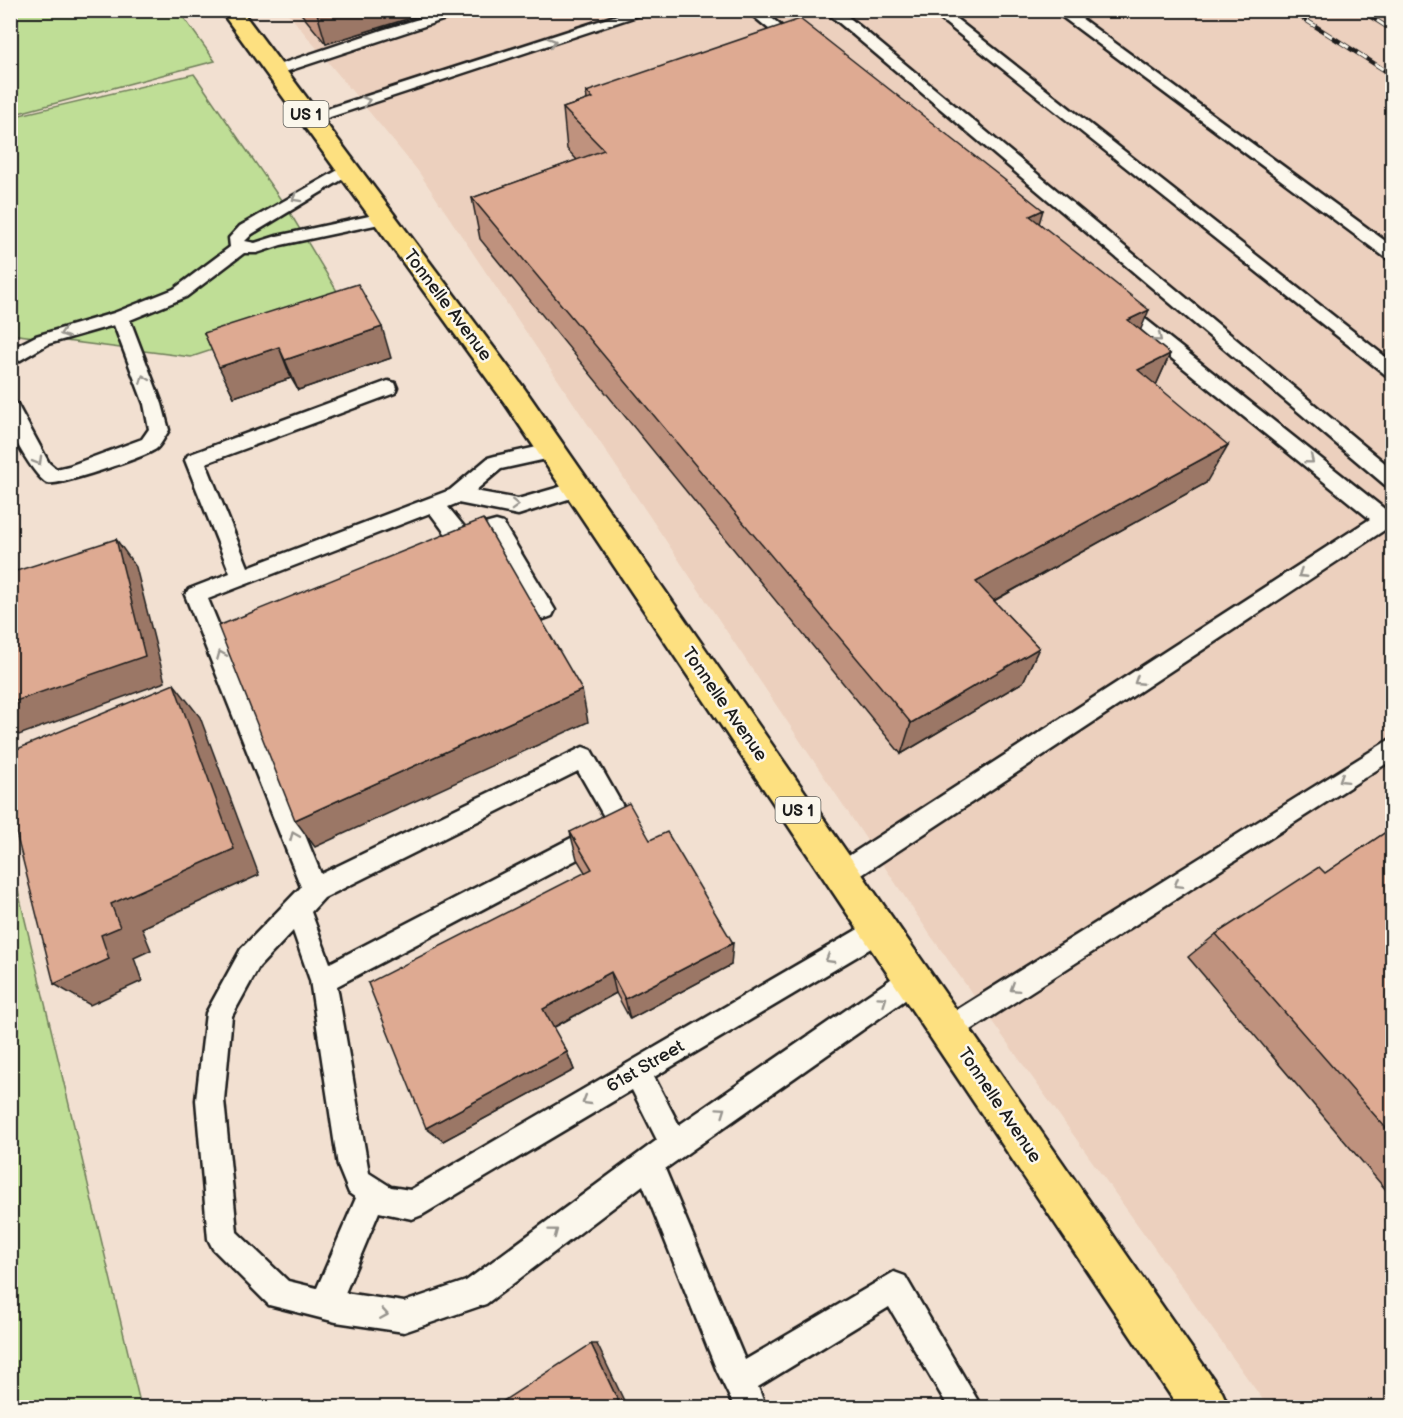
<svg xmlns="http://www.w3.org/2000/svg" width="1403" height="1418" font-family="'Balsamiq Sans',sans-serif">
  <rect width="100%" height="100%" fill="#f2e0d1"/>
  <filter id="ink" filterUnits="userSpaceOnUse"><feTurbulence type="fractalNoise" baseFrequency=".0167" numOctaves="2"/><feDisplacementMap in="SourceGraphic" scale="12" xChannelSelector="R" yChannelSelector="G"/><feConvolveMatrix kernelMatrix="1 2 1 2 8 2 1 2 1" color-interpolation-filters="sRGB"/></filter>
  <g filter="url(#ink)">
    <path fill="#ecd0be" d="M 286,11 L 1392,11 L 1392,1407 L 1268,1407 L 931,936 L 418,171 Z"/>
    <path fill="#bfde96" stroke="#6e7d59" stroke-width="1.5" d="M 11,10 L 179,11 L 215,61 L 11,115 Z
      M 194,74 L 290,213 L 346,306 L 191,357 L 11,334 L 11,117 Z
      M 11,861 L 141,1407 L 11,1407 Z"/>
    <g fill="none" stroke-linecap="round" stroke-linejoin="round">
      <defs>
        <path id="service" d="M 449,10 L 473,10 L 279,74 L 269,74 L 267,71 L 269,68 L 382,30 Z
          M 633,10 L 655,10 L 315,122 L 310,124 L 302,119 L 305,116 Z
          M 746,10 L 762,10 L 804,45 L 797,49 L 792,48 Z
          M 824,10 L 840,10 L 1392,469 L 1392,487 L 1385,485 Z
          M 929,10 L 945,10 L 1392,362 L 1392,377 L 1386,375 Z
          M 1053,10 L 1070,10 L 1392,246 L 1392,259 L 1386,258 Z
          M 347,165 L 353,167 L 355,170 L 353,173 L 252,234 L 245,241 L 255,243 L 277,236 L 383,213 L 389,214 L 391,218 L 389,222 L 281,245 L 257,253 L 244,253 L 186,297 L 130,320 L 162,404 L 169,430 C 165,436 161,445 156,449 C 145,457 56,487 47,483 C 36,478 12,438 10,425 C 9,418 10,410 10,402 L 17,404 L 49,463 L 56,469 L 69,466 L 142,439 L 149,429 L 144,404 L 114,325 L 48,344 L 10,366 L 11,349 L 36,336 L 114,313 L 174,289 L 230,247 L 229,238 L 240,226 Z
          M 1118,300 L 1124,302 L 1392,515 L 1392,525 L 851,882 L 842,885 L 833,882 L 830,874 L 833,866 L 1370,519 L 1112,310 L 1109,306 L 1112,302 Z
          M 388,381 L 395,383 L 397,388 L 395,393 L 206,463 L 248,567 L 450,490 L 488,458 L 495,456 L 551,444 L 558,446 L 561,451 L 558,456 L 551,458 L 501,469 L 475,491 L 518,499 L 577,482 L 584,484 L 587,489 L 584,494 L 518,515 L 458,503 L 448,507 L 466,529 L 496,521 L 503,523 L 555,610 L 552,616 L 544,619 L 536,616 L 491,538 C 449,549 456,546 430,513 L 208,599 L 321,874 L 583,747 L 591,750 L 633,824 L 629,832 L 337,986 L 369,1173 L 391,1187 L 410,1190 L 879,917 L 888,920 L 892,929 L 888,938 L 654,1077 L 679,1125 L 904,970 L 913,966 L 922,970 L 926,979 L 922,988 L 665,1169 L 745,1360 L 894,1272 L 905,1276 L 982,1408 L 949,1408 L 889,1307 L 758,1387 L 766,1408 L 735,1408 L 717,1371 L 643,1185 L 486,1304 L 404,1332 L 336,1322 L 269,1305 L 213,1249 L 208,1239 L 196,1100 L 206,1013 L 241,949 L 301,887 L 185,595 L 189,589 L 230,573 L 185,460 L 188,455 ZM 578,771 L 606,820 L 330,963 L 311,912 L 324,898 ZM 293,931 L 310,980 L 338,1166 L 349,1193 L 356,1198 L 317,1288 L 288,1281 L 237,1232 L 224,1100 L 232,1016 L 259,967 ZM 632,1090 L 657,1140 L 466,1281 L 404,1302 L 345,1293 L 379,1212 L 412,1219 L 422,1215 Z
          M 1392,738 L 1392,760 L 957,1039 L 948,1043 L 939,1039 L 935,1030 L 939,1021 Z"/>
        <path id="primary" d="M 220,10 L 241,10 L 524,388 L 1222,1392 L 1229,1408 L 1179,1408 L 504,402 Z"/>
      </defs>
      <use href="#service" stroke="#1c1c1c" stroke-width="5"/>
      <use href="#primary" stroke="#1c1c1c" stroke-width="5"/>
      <use href="#service" fill="#fbf7ec" fill-rule="evenodd"/>
      <use href="#primary" fill="#fde080" fill-rule="evenodd"/>
      <defs>
        <path id="rail" d="M 1290,10 L 1392,75
          M 1360,10 L 1392,30"/>
      </defs>
      <use href="#rail" stroke="#1c1c1c" stroke-width="4.5"/>
      <use href="#rail" stroke="#fbf7ec" stroke-width="3" stroke-dasharray="10" stroke-linecap="butt"/>
    </g>
    <path fill="#bf927e" stroke="#1c1c1c" stroke-width="1.5" d="M 298,10 L 436,10 L 326,44 Z
      M 586,92 L 1039,223 L 1141,330 L 1170,354 L 1156,385 L 1206,483 L 994,601 L 1039,648 L 1023,682 L 901,754 L 480,239 L 472,198 L 577,160 L 567,149 L 563,108 L 587,100 Z
      M 204,333 L 391,358 L 298,390 L 291,378 L 234,397 Z
      M 1392,828 L 1392,1197 L 1188,957 L 1216,934 L 1325,873 Z
      M 570,832 L 650,840 L 731,965 L 630,1019 L 616,993 L 553,1028 L 567,1052 L 574,1070 L 443,1141 L 585,872 L 577,859 Z"/>
    <path fill="#9b7766" stroke="#1c1c1c" stroke-width="1.5" d="M 316,10 L 436,10 L 326,44 Z
      M 1043,210 L 1031,251 L 1030,216 Z
      M 1149,310 L 1132,350 L 1128,320 Z
      M 382,327 L 391,358 L 298,390 L 285,360 Z
      M 279,347 L 291,378 L 234,397 L 219,367 Z
      M 1170,354 L 1152,394 L 1138,370 Z
      M 1228,445 L 1206,483 L 964,617 L 976,582 Z
      M 116,539 L 136,567 L 165,682 L 19,735 L 10,727 L 10,703 Z
      M 1039,648 L 1023,682 L 901,754 L 911,723 Z
      M 174,684 L 200,717 L 259,875 L 142,928 L 151,950 L 134,958 L 142,981 L 90,1005 L 54,984 L 111,904 Z
      M 582,690 L 588,722 L 315,847 L 295,820 Z
      M 733,943 L 731,965 L 630,1019 L 625,999 Z
      M 611,972 L 616,993 L 552,1028 L 543,1009 Z
      M 567,1052 L 574,1070 L 443,1141 L 426,1128 Z
      M 591,1344 L 597,1344 L 627,1407 L 621,1407 Z"/>
    <path fill="#deaa92" stroke="#1c1c1c" stroke-width="1.5" d="M 800,19 L 1043,210 L 1030,216 L 1149,310 L 1128,320 L 1170,354 L 1138,370 L 1228,445 L 976,582 L 1039,648 L 911,723 L 472,198 L 604,150 L 563,108 L 593,98 L 586,92 Z
      M 358,284 L 382,327 L 285,360 L 279,347 L 219,367 L 204,333 Z
      M 483,519 L 582,690 L 295,820 L 218,626 Z
      M 116,539 L 145,656 L 10,703 L 10,573 Z
      M 174,684 L 234,849 L 111,904 L 120,927 L 101,935 L 109,959 L 54,984 L 10,809 L 10,752 Z
      M 629,803 L 650,840 L 667,832 L 733,943 L 625,999 L 611,972 L 543,1009 L 567,1052 L 426,1128 L 368,983 L 592,869 L 570,832 Z
      M 1392,828 L 1392,1135 L 1216,934 L 1319,867 L 1325,873 Z
      M 591,1344 L 621,1407 L 494,1407 Z"/>
    <defs><path id="oneway-chevron" d="M-2-3.5L2.5 0L-2 3.5" fill="none" stroke-width="1.6" stroke-linecap="round" stroke-linejoin="round" transform="scale(1.5)"/></defs>
    <g stroke="#97948e">
      <use href="#oneway-chevron" transform="translate(552 42) rotate(-18)"/>
      <use href="#oneway-chevron" transform="translate(366 101) rotate(-18)"/>
      <use href="#oneway-chevron" transform="translate(296 198) rotate(150)"/>
      <use href="#oneway-chevron" transform="translate(64 333) rotate(163)"/>
      <use href="#oneway-chevron" transform="translate(1158 338) rotate(39)"/>
      <use href="#oneway-chevron" transform="translate(144 379) rotate(-111)"/>
      <use href="#oneway-chevron" transform="translate(1310 460) rotate(39)"/>
      <use href="#oneway-chevron" transform="translate(38 461) rotate(60)"/>
      <use href="#oneway-chevron" transform="translate(515 505) rotate(2)"/>
      <use href="#oneway-chevron" transform="translate(1302 574) rotate(147)"/>
      <use href="#oneway-chevron" transform="translate(221 655) rotate(-112)"/>
      <use href="#oneway-chevron" transform="translate(1138 681) rotate(147)"/>
      <use href="#oneway-chevron" transform="translate(1343 779) rotate(148)"/>
      <use href="#oneway-chevron" transform="translate(294 836) rotate(-112)"/>
      <use href="#oneway-chevron" transform="translate(1178 884) rotate(148)"/>
      <use href="#oneway-chevron" transform="translate(829 959) rotate(150)"/>
      <use href="#oneway-chevron" transform="translate(1014 988) rotate(148)"/>
      <use href="#oneway-chevron" transform="translate(883 1000) rotate(-35)"/>
      <use href="#oneway-chevron" transform="translate(586 1101) rotate(149)"/>
      <use href="#oneway-chevron" transform="translate(722 1111) rotate(-35)"/>
      <use href="#oneway-chevron" transform="translate(554 1232) rotate(-37)"/>
      <use href="#oneway-chevron" transform="translate(384 1314) rotate(9)"/>
    </g>
  </g>
  <g text-anchor="middle" stroke-width="5" stroke-linejoin="round" paint-order="stroke">
    <g fill="#fbf7ec" stroke="#5f5e5a" stroke-width="1.5">
      <rect x="283.5" y="101" width="45" height="26" rx="4.5"/>
      <rect x="775.5" y="797" width="45" height="26" rx="4.5"/>
    </g>
    <g font-size="16" font-weight="bold" fill="#1c1c1c">
      <text x="306" y="120">US 1</text>
      <text x="798" y="816">US 1</text>
    </g>
    <g font-size="18" fill="#1c1c1c" stroke="#fbf7ec">
      <text transform="translate(448 305) rotate(53)" y="6">Tonnelle Avenue</text>
      <text transform="translate(725 704) rotate(55)" y="6">Tonnelle Avenue</text>
      <text transform="translate(645 1066) rotate(-30)" y="6">61st Street</text>
      <text transform="translate(1000 1105) rotate(56)" y="6">Tonnelle Avenue</text>
    </g>
  </g>
  <rect width="1403" height="1418" fill="none" stroke="#fbf7ec" stroke-width="36"/>
  <rect x="18" y="18" width="1367" height="1382" fill="none" stroke="#1c1c1c" stroke-width="2" filter="url(#ink)"/>
</svg>
